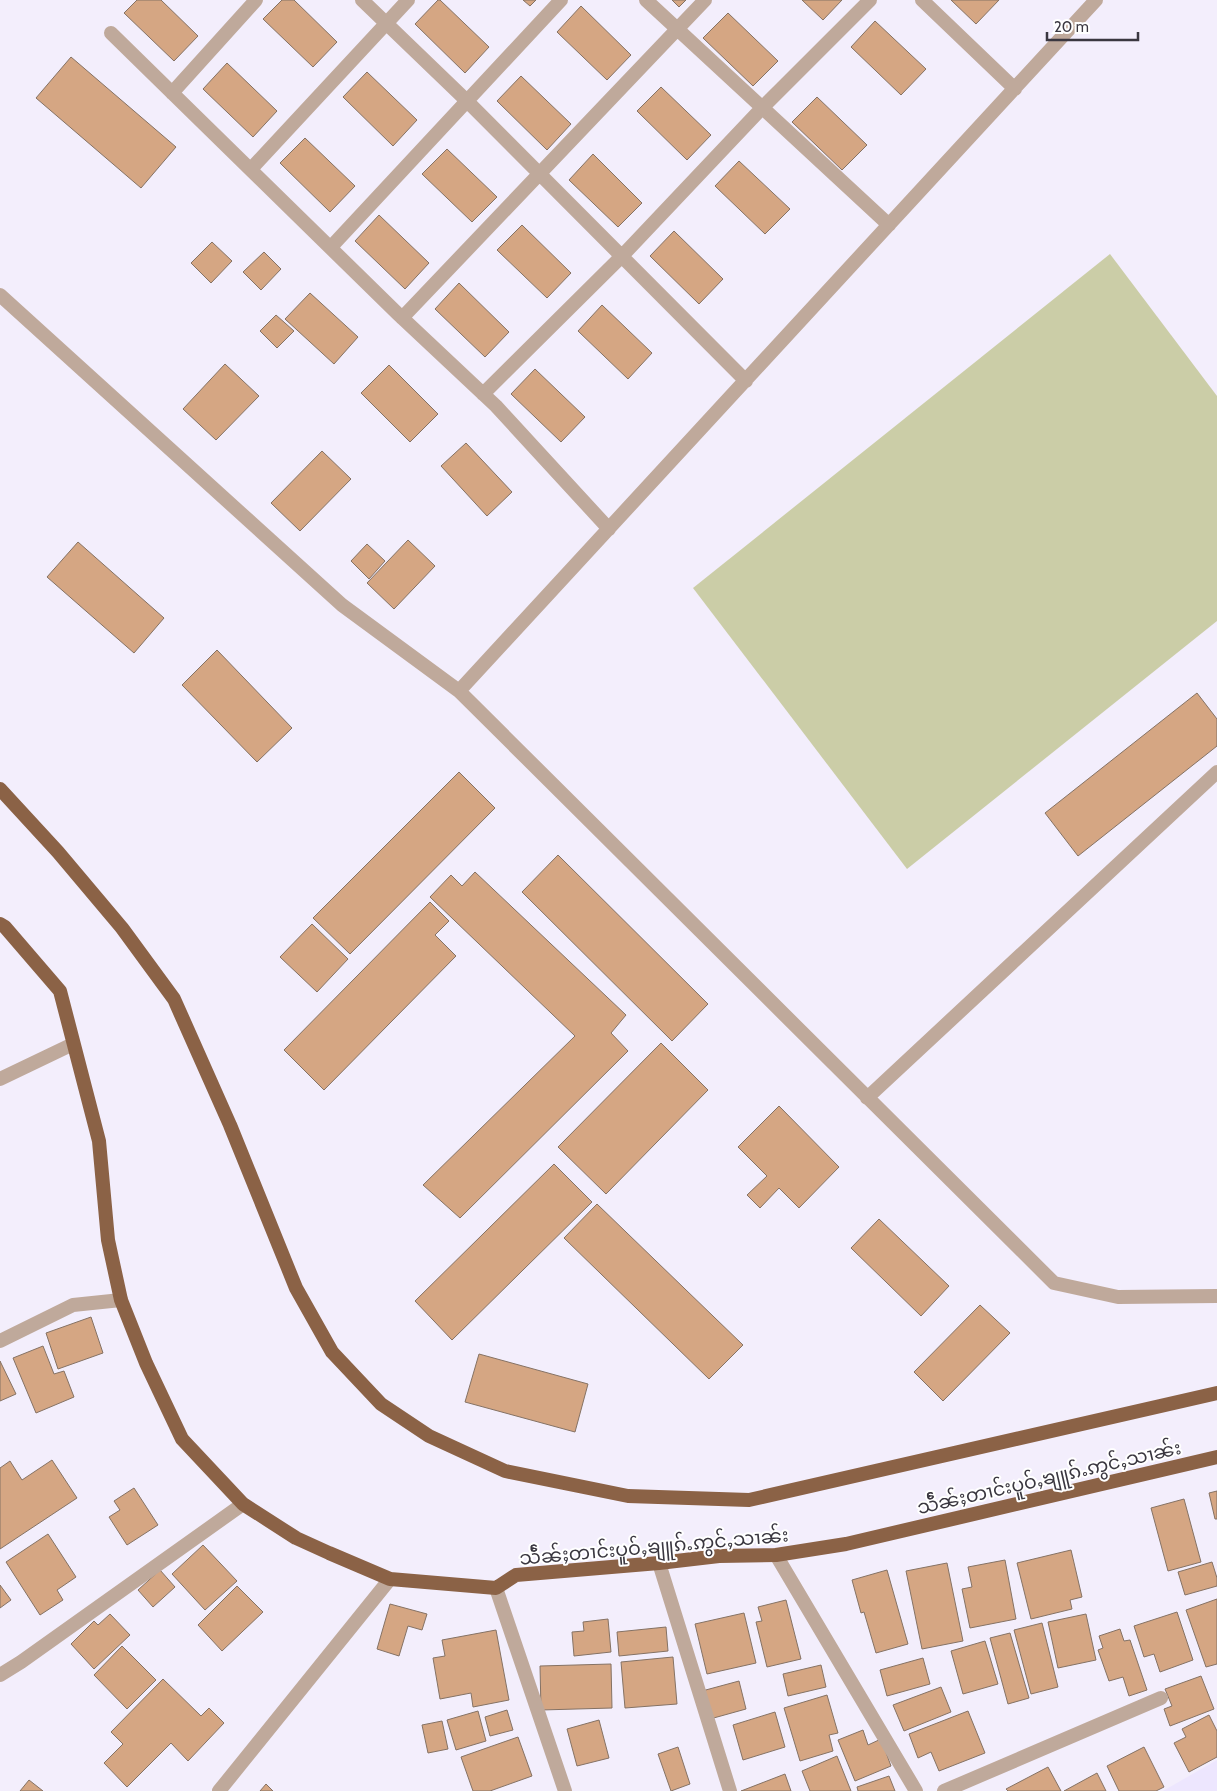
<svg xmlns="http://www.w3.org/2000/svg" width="1217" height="1791" font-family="Cabin,'Noto Sans Myanmar',sans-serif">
  <rect width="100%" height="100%" fill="#f3eefc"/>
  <path fill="#ede6fe" d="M 1217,1760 L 1217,1791 L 1163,1791 Z"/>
  <path fill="#cbcda7" d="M 1110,254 L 1217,396 L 1217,621 L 907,869 L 693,588 Z"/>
  <path fill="#d5a683" stroke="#857264" d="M 137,0 L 161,0 L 198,36 L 174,61 L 124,13 Z
    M 282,0 L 294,0 L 337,42 L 313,67 L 263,19 Z
    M 438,0 L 440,0 L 489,47 L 465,73 L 415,24 Z
    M 523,0 L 536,0 L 530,6 Z
    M 672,0 L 686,0 L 679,7 Z
    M 802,0 L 842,0 L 823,20 Z
    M 951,0 L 999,0 L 976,24 Z
    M 581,6 L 631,55 L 607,80 L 557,32 Z
    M 728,13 L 778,61 L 753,86 L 703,38 Z
    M 875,21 L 926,69 L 901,95 L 851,47 Z
    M 71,57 L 176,147 L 141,188 L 36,98 Z
    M 227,63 L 277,111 L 253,137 L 203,89 Z
    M 367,72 L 417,120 L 393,146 L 343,97 Z
    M 521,76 L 571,124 L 547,150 L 497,101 Z
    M 661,87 L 711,135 L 687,160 L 637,111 Z
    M 817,97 L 867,145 L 842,170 L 792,122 Z
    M 305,138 L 355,186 L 330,212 L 280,163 Z
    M 447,149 L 497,197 L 472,222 L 422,174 Z
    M 593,154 L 642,203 L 618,227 L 569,180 Z
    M 739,161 L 790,209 L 765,234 L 715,186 Z
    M 379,215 L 429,263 L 405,289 L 355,241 Z
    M 522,225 L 571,273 L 547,298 L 497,250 Z
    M 674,231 L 723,279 L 699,304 L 650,256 Z
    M 212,242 L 232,261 L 211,283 L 191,263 Z
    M 264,252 L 281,269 L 261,290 L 243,272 Z
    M 459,283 L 509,332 L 485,357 L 435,309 Z
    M 310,293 L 358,337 L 334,364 L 285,319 Z
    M 602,305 L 652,353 L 628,379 L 578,331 Z
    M 276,315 L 294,331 L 277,348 L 260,331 Z
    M 225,364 L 259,396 L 216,440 L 183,409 Z
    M 389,365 L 438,414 L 410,442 L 361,393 Z
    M 535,369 L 585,417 L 561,442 L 511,394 Z
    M 466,443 L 512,492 L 487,516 L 441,466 Z
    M 322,451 L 351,479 L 300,531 L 271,503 Z
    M 408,540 L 435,566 L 394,609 L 367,583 Z
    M 78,542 L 164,618 L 134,653 L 47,577 Z
    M 367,544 L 385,561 L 369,579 L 351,561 Z
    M 217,650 L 292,728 L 257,762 L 182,685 Z
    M 1197,693 L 1217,719 L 1217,746 L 1078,856 L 1045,813 Z
    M 459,772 L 495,808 L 350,954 L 313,918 Z
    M 558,855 L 708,1004 L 672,1041 L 522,892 Z
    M 475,872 L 626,1015 L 611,1033 L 628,1051 L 460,1218 L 423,1185 L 575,1036 L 430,897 L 451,875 L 462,886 Z
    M 430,902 L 449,921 L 435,935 L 456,956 L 324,1090 L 284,1050 Z
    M 312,924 L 348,959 L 317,992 L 280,957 Z
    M 661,1043 L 708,1090 L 606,1194 L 558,1147 Z
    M 779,1106 L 839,1167 L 799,1208 L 779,1188 L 760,1208 L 747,1195 L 767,1176 L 738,1147 Z
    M 554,1164 L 592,1202 L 452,1340 L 415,1301 Z
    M 597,1204 L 743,1345 L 709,1379 L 564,1238 Z
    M 879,1219 L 949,1286 L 921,1316 L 851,1248 Z
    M 980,1305 L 1010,1333 L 943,1401 L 914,1372 Z
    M 91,1317 L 103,1353 L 58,1369 L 46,1333 Z
    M 43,1346 L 54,1374 L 64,1371 L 74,1397 L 36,1413 L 13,1358 Z
    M 479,1354 L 588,1384 L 575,1432 L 465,1402 Z
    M 0,1361 L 16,1394 L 0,1401 Z
    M 52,1460 L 77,1498 L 0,1549 L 0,1468 L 10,1461 L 22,1480 Z
    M 134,1488 L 158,1525 L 127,1545 L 109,1517 L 120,1510 L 114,1501 Z
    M 1217,1491 L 1217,1519 L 1215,1519 L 1209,1493 Z
    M 1184,1499 L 1201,1562 L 1168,1571 L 1151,1508 Z
    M 48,1534 L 76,1577 L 57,1590 L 63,1600 L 40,1615 L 6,1562 Z
    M 203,1545 L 237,1581 L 205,1610 L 172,1574 Z
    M 1071,1550 L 1082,1597 L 1070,1600 L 1072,1609 L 1031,1619 L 1017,1563 Z
    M 1005,1560 L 1016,1619 L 970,1628 L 962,1589 L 972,1587 L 968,1567 Z
    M 1212,1562 L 1217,1578 L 1217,1586 L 1185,1595 L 1178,1572 Z
    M 947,1563 L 963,1641 L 922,1649 L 906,1571 Z
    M 160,1570 L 175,1587 L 153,1607 L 138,1590 Z
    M 887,1570 L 908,1644 L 876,1653 L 864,1612 L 861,1613 L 852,1580 Z
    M 0,1585 L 11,1600 L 0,1608 Z
    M 237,1586 L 263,1612 L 222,1651 L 198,1625 Z
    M 1217,1599 L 1217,1664 L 1206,1667 L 1186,1610 Z
    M 786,1600 L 801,1659 L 767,1667 L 756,1622 L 762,1621 L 758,1607 Z
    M 390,1604 L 427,1614 L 422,1630 L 408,1626 L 399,1656 L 377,1649 Z
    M 1177,1612 L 1193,1660 L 1160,1672 L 1154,1654 L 1144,1657 L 1134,1626 Z
    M 744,1613 L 756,1663 L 707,1674 L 695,1624 Z
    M 110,1614 L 130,1635 L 94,1669 L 71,1644 L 94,1621 L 98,1625 Z
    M 1086,1614 L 1096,1660 L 1058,1668 L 1048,1622 Z
    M 608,1619 L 611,1652 L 574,1656 L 572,1632 L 584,1631 L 583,1622 Z
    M 1042,1623 L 1058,1687 L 1031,1694 L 1014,1630 Z
    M 666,1627 L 668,1651 L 619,1656 L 617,1632 Z
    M 1120,1629 L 1124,1641 L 1130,1640 L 1147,1690 L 1129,1696 L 1123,1677 L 1109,1681 L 1098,1650 L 1103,1648 L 1099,1636 Z
    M 496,1630 L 509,1700 L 473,1707 L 471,1693 L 440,1699 L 433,1658 L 445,1656 L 442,1640 Z
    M 1010,1633 L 1029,1698 L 1008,1704 L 990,1638 Z
    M 985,1641 L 998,1684 L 963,1694 L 951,1651 Z
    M 122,1646 L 156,1680 L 127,1709 L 94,1675 Z
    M 673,1657 L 677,1704 L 625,1708 L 621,1662 Z
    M 923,1658 L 930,1684 L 887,1696 L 880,1670 Z
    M 611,1664 L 612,1708 L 541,1710 L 540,1666 Z
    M 821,1665 L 826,1687 L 788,1696 L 783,1674 Z
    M 1201,1676 L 1214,1709 L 1170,1726 L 1164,1709 L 1172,1706 L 1165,1689 Z
    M 163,1679 L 201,1716 L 209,1708 L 224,1723 L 188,1761 L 171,1743 L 127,1787 L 104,1763 L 123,1744 L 111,1732 Z
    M 739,1681 L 746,1709 L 710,1719 L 702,1691 Z
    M 941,1687 L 951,1712 L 904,1731 L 893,1705 Z
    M 827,1695 L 838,1733 L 829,1735 L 833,1751 L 800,1761 L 784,1708 Z
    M 507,1710 L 513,1730 L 490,1736 L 485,1717 Z
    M 478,1711 L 486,1741 L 456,1750 L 447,1720 Z
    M 968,1711 L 985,1753 L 939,1771 L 931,1752 L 918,1758 L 909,1734 Z
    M 775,1712 L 785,1747 L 743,1760 L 733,1725 Z
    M 1209,1715 L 1217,1731 L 1217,1757 L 1189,1772 L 1174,1743 L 1186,1737 L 1182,1729 Z
    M 599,1720 L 609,1758 L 577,1766 L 567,1729 Z
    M 442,1721 L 448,1749 L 428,1753 L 422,1725 Z
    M 863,1730 L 868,1745 L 881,1739 L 891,1766 L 855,1781 L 838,1740 Z
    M 518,1737 L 532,1776 L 490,1791 L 473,1791 L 461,1757 Z
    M 678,1747 L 690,1784 L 671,1791 L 658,1754 Z
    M 1144,1747 L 1164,1787 L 1156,1791 L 1119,1791 L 1107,1766 Z
    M 837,1756 L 851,1791 L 810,1791 L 802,1771 Z
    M 1048,1767 L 1061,1791 L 1008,1791 L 1006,1789 Z
    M 1097,1773 L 1106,1791 L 1064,1791 Z
    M 785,1774 L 791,1791 L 741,1791 Z
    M 889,1776 L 895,1791 L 858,1791 L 857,1787 Z
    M 29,1780 L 43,1791 L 20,1791 Z
    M 266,1784 L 273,1791 L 260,1791 Z"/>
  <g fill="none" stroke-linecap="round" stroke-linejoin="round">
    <path stroke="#bfa99b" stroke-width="14" d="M 362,0 L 468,102 L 746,381
      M 646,0 L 889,225
      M 922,0 L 1015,89
      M 111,33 L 398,314 L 496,406 L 609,529
      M 172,93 L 256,0
      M 251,169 L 408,0
      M 331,247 L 561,0
      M 0,295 L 342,605 L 459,691 L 1054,1283 L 1118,1297 L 1217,1296
      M 402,318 L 705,0
      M 483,394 L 622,256 L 762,108 L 870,0
      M 459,691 L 1096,0
      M 0,1079 L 73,1044
      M 867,1098 L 1217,772
      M 0,1341 L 73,1305 L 121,1300
      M 776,1555 L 916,1791
      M 659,1563 L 730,1791
      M 496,1588 L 565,1791
      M 0,1675 L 21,1662 L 243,1504
      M 219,1791 L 390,1579
      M 944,1791 L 1161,1698"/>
    <path stroke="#8b6246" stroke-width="14" d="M 0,789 L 58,852 L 122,928 L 174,999 L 230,1125 L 296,1288 L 332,1352 L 381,1404 L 429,1436 L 505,1471 L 628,1496 L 749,1500 L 1217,1393
      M 0,924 L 5,927 L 60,991 L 99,1141 L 108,1240 L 121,1300 L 146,1363 L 182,1439 L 243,1504 L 296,1538 L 329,1553 L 390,1579 L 496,1588 L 516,1575 L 659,1563 L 719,1556 L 776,1555 L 846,1544 L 1217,1457"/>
  </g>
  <g text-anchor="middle" stroke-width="4" stroke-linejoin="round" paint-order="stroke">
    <g font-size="19" fill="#3a3740" stroke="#fff">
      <text transform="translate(1049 1477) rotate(-13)" y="7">သဵႅၼ်ႈတၢင်းပူဝ်ႇၶျူၵ်ႉဢွင်ႇသၢၼ်း</text>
      <text transform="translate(654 1546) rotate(-5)" y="7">သဵႅၼ်ႈတၢင်းပူဝ်ႇၶျူၵ်ႉဢွင်ႇသၢၼ်း</text>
    </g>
  </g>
  <path d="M1047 32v8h91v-8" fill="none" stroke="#3a3740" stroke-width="2.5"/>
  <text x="1054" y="32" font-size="15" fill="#3a3740" stroke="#ffffff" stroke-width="4" paint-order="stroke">20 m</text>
</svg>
